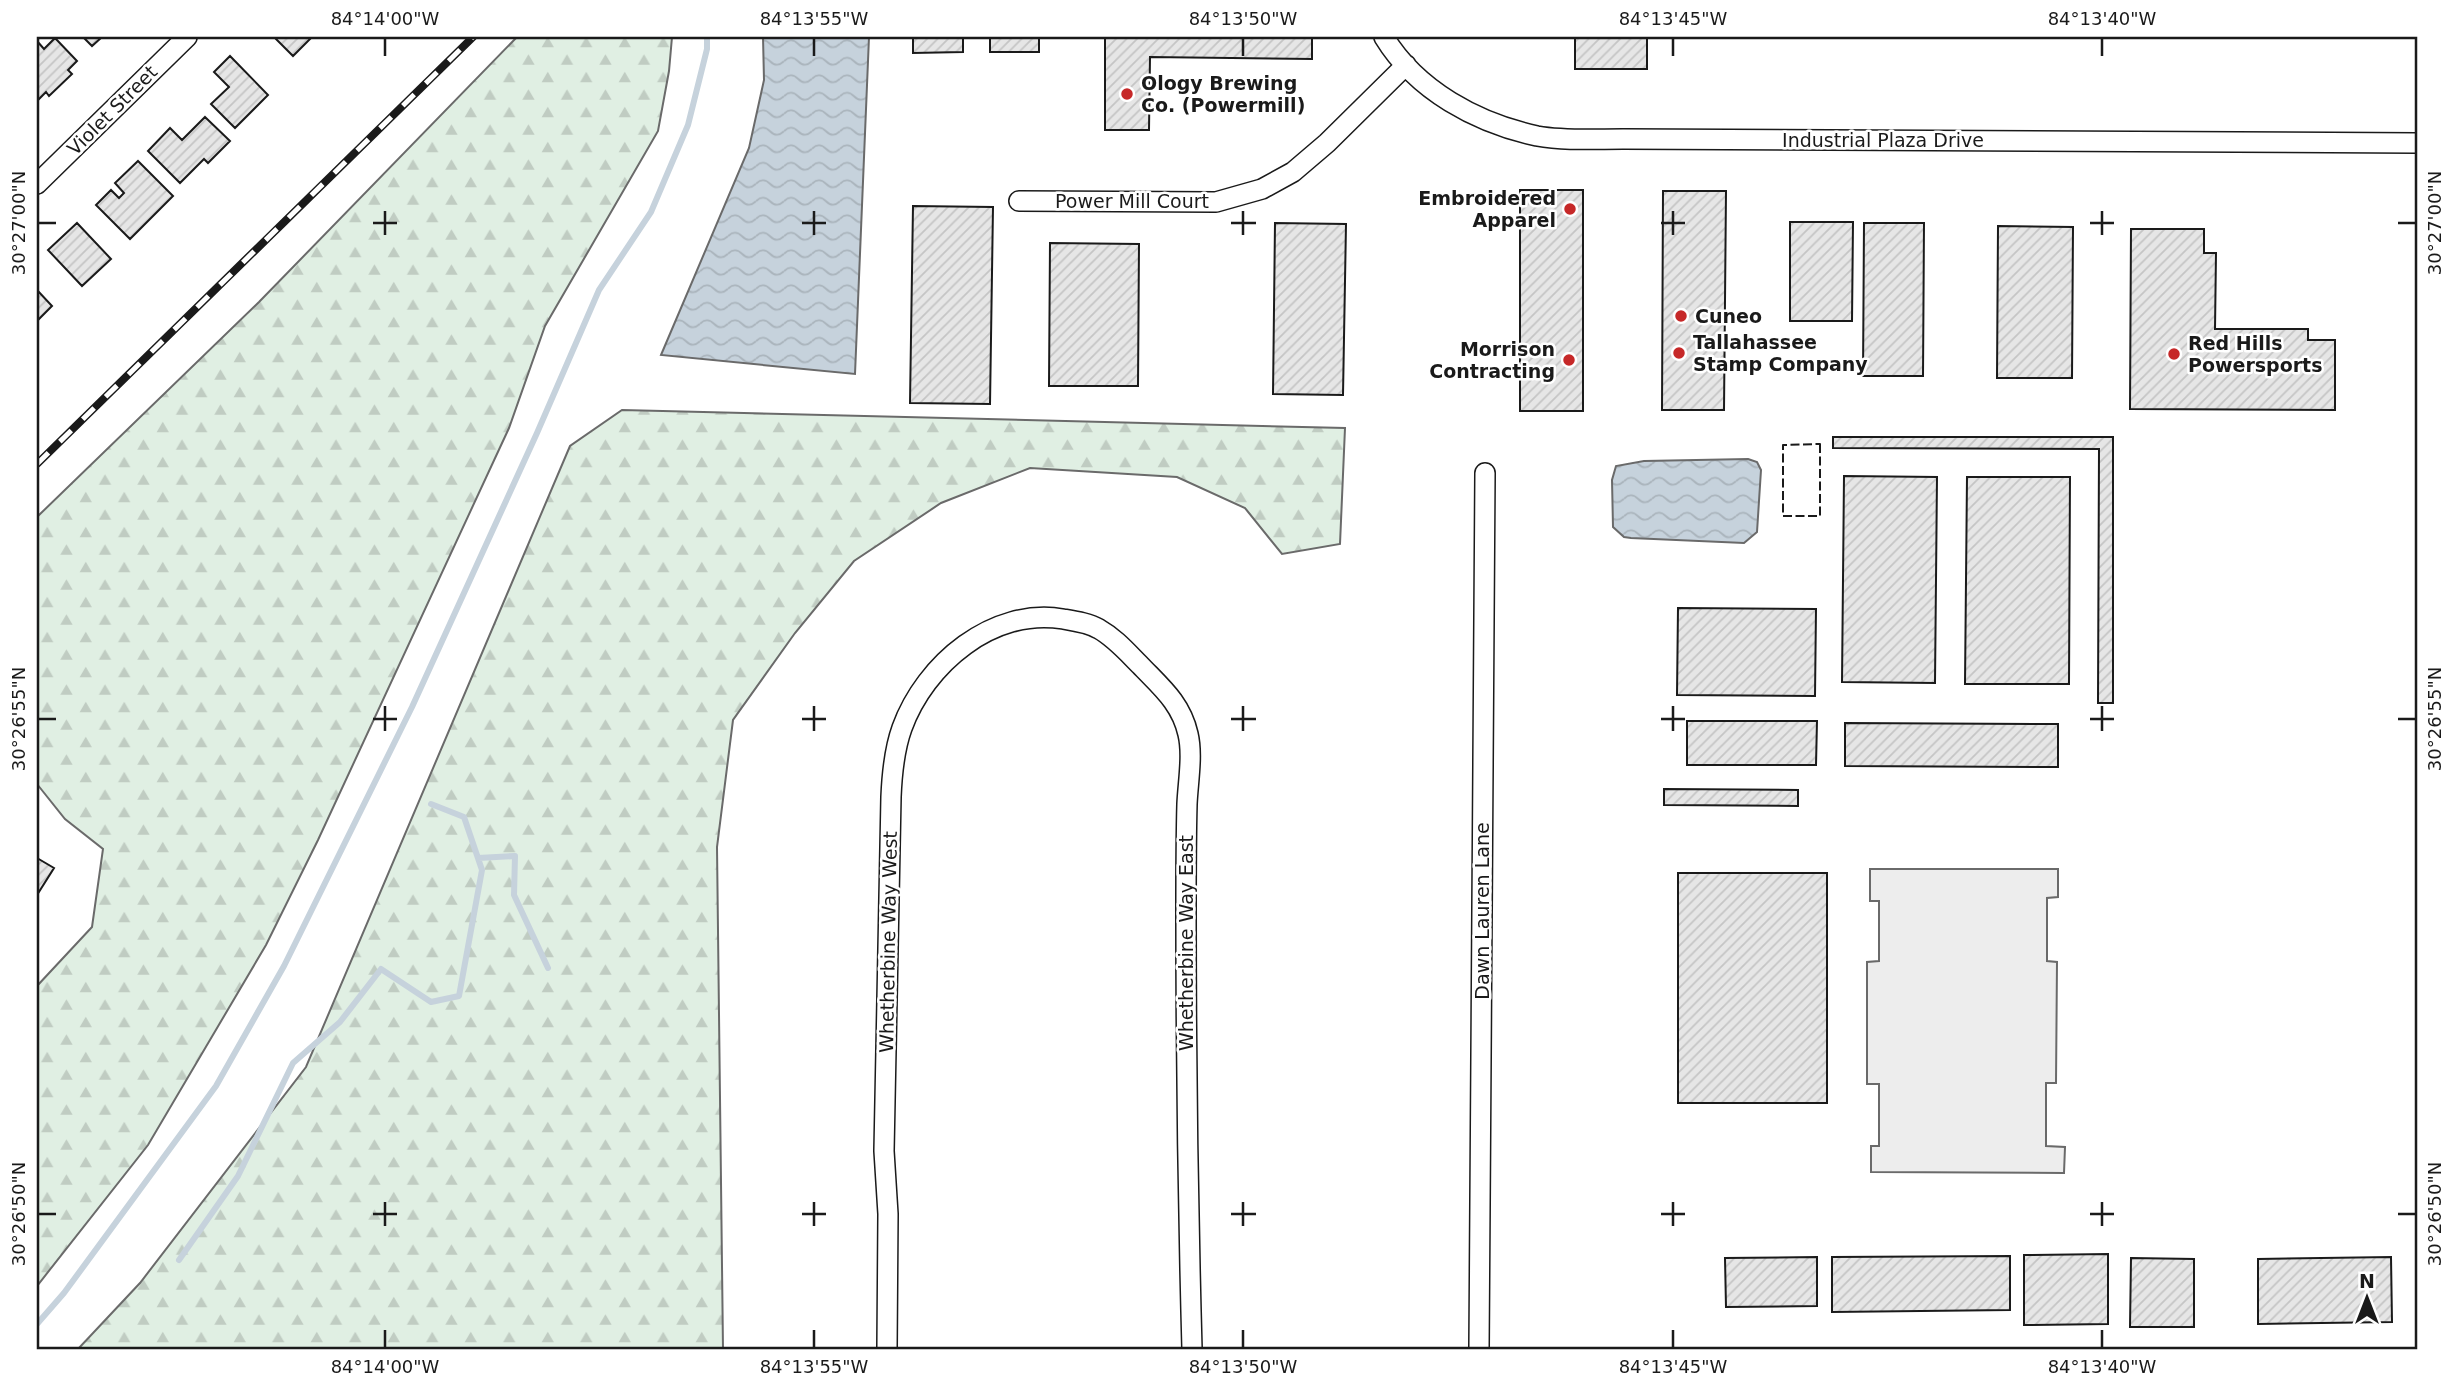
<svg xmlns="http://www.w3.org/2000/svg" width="2454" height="1386" font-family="'DejaVu Sans',sans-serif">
  <defs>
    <pattern id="forest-firs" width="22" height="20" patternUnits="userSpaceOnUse" patternTransform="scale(1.75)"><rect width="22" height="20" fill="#e0efe3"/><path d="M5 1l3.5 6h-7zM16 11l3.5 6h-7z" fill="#c0ccc2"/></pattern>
    <pattern id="water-waves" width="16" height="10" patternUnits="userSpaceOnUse" patternTransform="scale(1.75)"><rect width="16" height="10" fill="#c6d2dc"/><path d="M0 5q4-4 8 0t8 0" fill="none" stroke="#aab4bc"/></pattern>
    <pattern id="building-hatch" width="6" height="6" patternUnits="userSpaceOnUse" patternTransform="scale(1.75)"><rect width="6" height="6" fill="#e6e6e6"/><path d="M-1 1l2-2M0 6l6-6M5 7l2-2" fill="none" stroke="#c5c5c5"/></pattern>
  </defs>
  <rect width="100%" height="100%" fill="#fff"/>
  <path fill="url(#forest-firs)" stroke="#6a6a6a" stroke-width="2" d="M 517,37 L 672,37 L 669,71 L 658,131 L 545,326 L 509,428 L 318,840 L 266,945 L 148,1145 L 37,1286 L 37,986 L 92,927 L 103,849 L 65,819 L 37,784 L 37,517 L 259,302 Z
    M 622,410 L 1345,428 L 1340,544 L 1282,554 L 1245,508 L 1177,477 L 1030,468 L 941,503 L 854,561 L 795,633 L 733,720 L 717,847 L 723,1349 L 78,1349 L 140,1283 L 306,1067 L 570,446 Z"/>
  <path fill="#ededed" stroke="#6a6a6a" stroke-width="2" d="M 1870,869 L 2058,869 L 2058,897 L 2047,898 L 2047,961 L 2057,962 L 2056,1083 L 2046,1083 L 2046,1146 L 2065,1147 L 2064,1173 L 1871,1172 L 1871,1146 L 1879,1146 L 1879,1084 L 1867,1084 L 1867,962 L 1879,961 L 1879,901 L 1870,901 Z"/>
  <path fill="url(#water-waves)" stroke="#6a6a6a" stroke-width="2" d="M 763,37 L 869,37 L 855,374 L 661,355 L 749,148 L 764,80 Z
    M 1748,459 L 1757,462 L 1761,470 L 1757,532 L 1744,543 L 1631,538 L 1624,537 L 1613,527 L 1612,480 L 1616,466 L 1644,461 Z"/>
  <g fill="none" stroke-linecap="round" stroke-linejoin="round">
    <path stroke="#c6d2dc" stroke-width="6" d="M 478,858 L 515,856 L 514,895 L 548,968
      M 179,1260 L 238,1176 L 293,1063 L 340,1022 L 381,969 L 431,1002 L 459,996 L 482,870 L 464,817 L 431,804
      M 37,1324 L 64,1293 L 216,1086 L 284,966 L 412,707 L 537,433 L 599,290 L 651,212 L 688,125 L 707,49 L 707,37"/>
  </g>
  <path fill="url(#building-hatch)" stroke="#1a1a1a" stroke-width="2" d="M 83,37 L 102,37 L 92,46 Z
    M 274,37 L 312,37 L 293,56 Z
    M 913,37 L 963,37 L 963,52 L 913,53 Z
    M 990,37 L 1039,37 L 1039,52 L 990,52 Z
    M 1105,37 L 1312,37 L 1312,59 L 1150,57 L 1149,130 L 1105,130 Z
    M 1575,37 L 1647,37 L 1647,69 L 1575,69 Z
    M 55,38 L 77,61 L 68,70 L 72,74 L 49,96 L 46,92 L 37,101 L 37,41 L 44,49 Z
    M 230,56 L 268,95 L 235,128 L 211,104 L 229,87 L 214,72 Z
    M 205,117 L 230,141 L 208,163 L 204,159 L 180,183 L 148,151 L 170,128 L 182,140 Z
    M 138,161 L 173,196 L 130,239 L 96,205 L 111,190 L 119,198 L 124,193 L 115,183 Z
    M 1520,190 L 1583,190 L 1583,411 L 1520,411 Z
    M 1663,191 L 1726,191 L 1724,410 L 1662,410 Z
    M 913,206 L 993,207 L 990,404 L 910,403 Z
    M 1790,222 L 1853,222 L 1852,321 L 1790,321 Z
    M 77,223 L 111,259 L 82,286 L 48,250 Z
    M 1275,223 L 1346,224 L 1343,395 L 1273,394 Z
    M 1864,223 L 1924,223 L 1923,376 L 1863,376 Z
    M 1998,226 L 2073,227 L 2072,378 L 1997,378 Z
    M 2131,229 L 2204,229 L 2204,253 L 2216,253 L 2215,329 L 2308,329 L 2308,340 L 2335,340 L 2335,410 L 2130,409 Z
    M 1050,243 L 1139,244 L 1138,386 L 1049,386 Z
    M 37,290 L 52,306 L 37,321 Z
    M 1833,437 L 2113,437 L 2113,703 L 2098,703 L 2099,449 L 1833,448 Z
    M 1844,476 L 1937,477 L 1935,683 L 1842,682 Z
    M 1967,477 L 2070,477 L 2069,684 L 1965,684 Z
    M 1678,608 L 1816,609 L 1815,696 L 1677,695 Z
    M 1687,721 L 1817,721 L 1816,765 L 1687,765 Z
    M 1845,723 L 2058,724 L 2058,767 L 1845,766 Z
    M 1664,789 L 1798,790 L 1798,806 L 1664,805 Z
    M 37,858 L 54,868 L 37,895 Z
    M 1678,873 L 1827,873 L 1827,1103 L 1678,1103 Z
    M 2108,1254 L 2108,1324 L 2024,1325 L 2024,1255 Z
    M 2010,1256 L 2010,1310 L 1832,1312 L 1832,1257 Z
    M 1817,1257 L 1817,1306 L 1726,1307 L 1725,1258 Z
    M 2391,1257 L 2392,1322 L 2258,1324 L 2258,1259 Z
    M 2131,1258 L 2194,1259 L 2194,1327 L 2130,1327 Z"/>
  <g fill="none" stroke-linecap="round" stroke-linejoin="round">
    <defs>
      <path id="minor" d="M 1384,37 C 1417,91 1477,123 1537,136 C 1565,141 1595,139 1623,139 L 2417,143
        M 37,184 L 187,37
        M 1019,201 L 1216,202 L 1262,189 L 1293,172 L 1327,143 L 1406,65
        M 887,1349 L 888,1214 L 884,1151 L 891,797 C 892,773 894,750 902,728 C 925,664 993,607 1063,619 C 1075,621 1089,623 1099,629 C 1115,638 1127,652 1140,665 C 1161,687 1181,703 1188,734 C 1193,755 1188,782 1187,804 C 1186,840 1186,876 1186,912 C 1186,1058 1188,1203 1192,1349
        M 1479,1349 L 1485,473"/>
    </defs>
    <use href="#minor" stroke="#1a1a1a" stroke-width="22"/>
    <use href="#minor" stroke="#fff" stroke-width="19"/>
    <defs>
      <path id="rail" d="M 37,464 L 473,37"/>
    </defs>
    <use href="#rail" stroke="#1a1a1a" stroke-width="8"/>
    <use href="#rail" stroke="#fff" stroke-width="5" stroke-dasharray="16" stroke-linecap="butt"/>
    <path stroke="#1a1a1a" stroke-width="2" stroke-dasharray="9 3.5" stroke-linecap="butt" d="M 1820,444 L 1820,516 L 1783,516 L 1783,445 Z"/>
  </g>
  <path fill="none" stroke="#1a1a1a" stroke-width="2.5" d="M 385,38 L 385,56M 814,38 L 814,56M 1243,38 L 1243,56M 1673,38 L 1673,56M 2102,38 L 2102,56M 385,211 L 385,235M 814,211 L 814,235M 1243,211 L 1243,235M 1673,211 L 1673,235M 2102,211 L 2102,235M 38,223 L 56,223M 373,223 L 397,223M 802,223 L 826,223M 1231,223 L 1256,223M 1661,223 L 1685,223M 2090,223 L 2114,223M 2398,223 L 2416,223M 385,706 L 385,731M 814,706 L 814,731M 1243,706 L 1243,731M 1673,706 L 1673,731M 2102,706 L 2102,731M 38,719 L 56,719M 373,719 L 397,719M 802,719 L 826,719M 1231,719 L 1256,719M 1661,719 L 1685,719M 2090,719 L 2114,719M 2398,719 L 2416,719M 385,1202 L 385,1226M 814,1202 L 814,1226M 1243,1202 L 1243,1226M 1673,1202 L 1673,1226M 2102,1202 L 2102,1226M 38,1214 L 56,1214M 373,1214 L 397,1214M 802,1214 L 826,1214M 1231,1214 L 1256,1214M 1661,1214 L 1685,1214M 2090,1214 L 2114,1214M 2398,1214 L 2416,1214M 385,1330 L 385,1348M 814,1330 L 814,1348M 1243,1330 L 1243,1348M 1673,1330 L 1673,1348M 2102,1330 L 2102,1348"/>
  <g fill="#c62828" stroke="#fff" stroke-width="2.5">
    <circle cx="1127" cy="94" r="7"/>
    <circle cx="1570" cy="209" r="7"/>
    <circle cx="1681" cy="316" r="7"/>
    <circle cx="1679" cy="353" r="7"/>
    <circle cx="2174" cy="354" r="7"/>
    <circle cx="1569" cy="360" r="7"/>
  </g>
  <g text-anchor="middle" stroke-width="5" stroke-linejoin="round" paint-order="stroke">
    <g font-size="19" font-weight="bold" fill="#1a1a1a" stroke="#fff" text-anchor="start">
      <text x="1141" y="90">Ology Brewing<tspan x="1141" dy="22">Co. (Powermill)</tspan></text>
      <text x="1556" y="205" text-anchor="end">Embroidered<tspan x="1556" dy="22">Apparel</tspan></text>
      <text x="1695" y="323">Cuneo</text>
      <text x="1693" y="349">Tallahassee<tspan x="1693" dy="22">Stamp Company</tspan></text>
      <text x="2188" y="350">Red Hills<tspan x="2188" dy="22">Powersports</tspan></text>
      <text x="1555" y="356" text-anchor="end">Morrison<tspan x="1555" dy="22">Contracting</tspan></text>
    </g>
    <g font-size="19" fill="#1a1a1a" stroke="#fff">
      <text transform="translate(112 110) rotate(-45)" y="7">Violet Street</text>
      <text x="1883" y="147">Industrial Plaza Drive</text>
      <text x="1132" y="208">Power Mill Court</text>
      <text transform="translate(1482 911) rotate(-90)" y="7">Dawn Lauren Lane</text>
      <text transform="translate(888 942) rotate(-89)" y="7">Whetherbine Way West</text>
      <text transform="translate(1186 943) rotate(-90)" y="7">Whetherbine Way East</text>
    </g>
  </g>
  <rect width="2454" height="1386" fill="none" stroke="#ffffff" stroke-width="77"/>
  <g transform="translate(2367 1298)" stroke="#ffffff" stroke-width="5" paint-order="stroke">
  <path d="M0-5L12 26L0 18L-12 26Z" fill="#1a1a1a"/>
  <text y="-10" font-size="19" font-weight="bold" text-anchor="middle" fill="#1a1a1a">N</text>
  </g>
  <rect x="38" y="38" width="2378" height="1310" fill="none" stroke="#1a1a1a" stroke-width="2.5"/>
  <g font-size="18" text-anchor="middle" fill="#1a1a1a">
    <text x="385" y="25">84°14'00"W</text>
    <text x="814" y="25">84°13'55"W</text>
    <text x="1243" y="25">84°13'50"W</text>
    <text x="1673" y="25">84°13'45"W</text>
    <text x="2102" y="25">84°13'40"W</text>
    <text transform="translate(19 223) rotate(-90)" y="6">30°27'00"N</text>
    <text transform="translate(2435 223) rotate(-90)" y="6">30°27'00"N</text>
    <text transform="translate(19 719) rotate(-90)" y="6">30°26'55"N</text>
    <text transform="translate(2435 719) rotate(-90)" y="6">30°26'55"N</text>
    <text transform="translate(19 1214) rotate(-90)" y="6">30°26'50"N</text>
    <text transform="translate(2435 1214) rotate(-90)" y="6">30°26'50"N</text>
    <text x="385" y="1373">84°14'00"W</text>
    <text x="814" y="1373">84°13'55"W</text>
    <text x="1243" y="1373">84°13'50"W</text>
    <text x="1673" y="1373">84°13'45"W</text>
    <text x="2102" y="1373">84°13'40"W</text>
  </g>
</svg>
